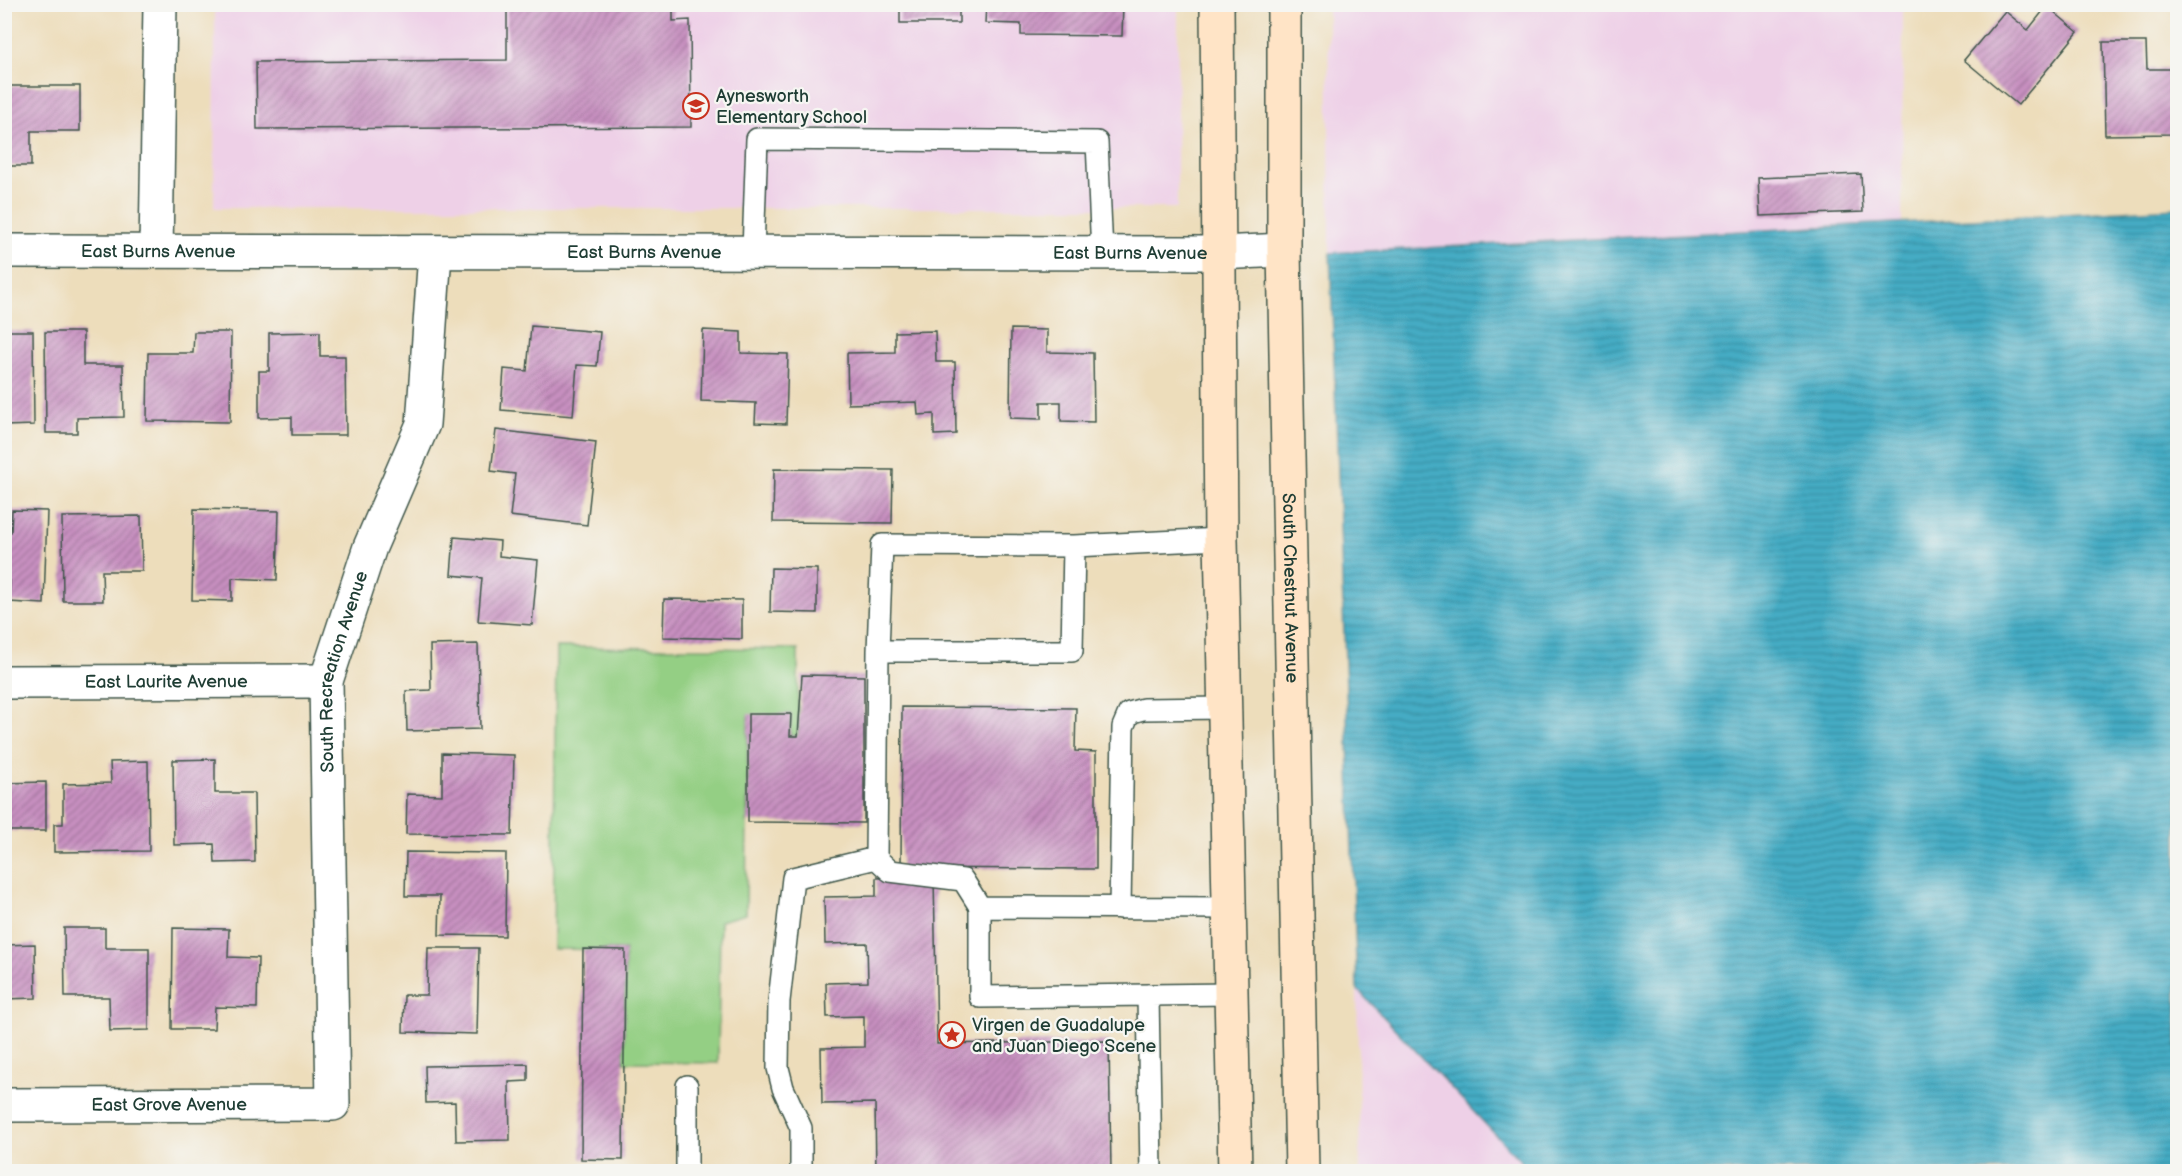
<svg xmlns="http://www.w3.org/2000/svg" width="2182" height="1176" font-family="'Balsamiq Sans',sans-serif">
  <defs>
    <pattern id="water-rules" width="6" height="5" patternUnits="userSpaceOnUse" patternTransform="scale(1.5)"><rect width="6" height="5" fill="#44acc4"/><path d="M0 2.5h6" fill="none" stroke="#388da0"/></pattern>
    <pattern id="building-hatch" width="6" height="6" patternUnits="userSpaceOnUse" patternTransform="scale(1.5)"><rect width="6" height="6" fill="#c78fc0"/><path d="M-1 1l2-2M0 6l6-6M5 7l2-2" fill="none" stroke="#a1769d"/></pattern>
  </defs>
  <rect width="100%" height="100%" fill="#f6f6f2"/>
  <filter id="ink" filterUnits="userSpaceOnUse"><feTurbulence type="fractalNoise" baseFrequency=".0167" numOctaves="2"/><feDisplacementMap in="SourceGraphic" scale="12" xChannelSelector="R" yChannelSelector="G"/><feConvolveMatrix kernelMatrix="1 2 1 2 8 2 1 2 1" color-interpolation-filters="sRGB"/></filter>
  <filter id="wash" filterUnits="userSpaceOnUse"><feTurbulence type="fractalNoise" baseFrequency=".008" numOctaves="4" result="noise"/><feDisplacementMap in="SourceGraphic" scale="24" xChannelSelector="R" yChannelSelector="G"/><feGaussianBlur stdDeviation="1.35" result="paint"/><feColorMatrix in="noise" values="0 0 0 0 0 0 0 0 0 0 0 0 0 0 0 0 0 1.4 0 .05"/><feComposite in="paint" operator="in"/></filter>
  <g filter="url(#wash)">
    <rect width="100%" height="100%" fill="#edddbb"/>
    <path fill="#eed0e7" d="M 215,5 L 1178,5 L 1177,208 L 214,208 Z
      M 1328,5 L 1903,5 L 1902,222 L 1330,253 Z
      M 1357,989 L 1530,1171 L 1360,1171 Z"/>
    <path fill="#94cf84" stroke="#5a865c" stroke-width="1.5" d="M 556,647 L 798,649 L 798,736 L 790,736 L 791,714 L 748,715 L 746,914 L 720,921 L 718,1063 L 624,1062 L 625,950 L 553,949 Z"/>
    <path fill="url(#water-rules)" stroke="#32747c" stroke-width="1.5" d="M 2177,208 L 2177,1171 L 1530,1171 L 1357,989 L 1330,253 Z"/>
    <g id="blocks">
      <path fill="url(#building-hatch)" d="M 4,4 L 8,4 L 8,32 L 4,32 Z
        M 507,4 L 673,4 L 673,21 L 690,20 L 691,127 L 257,129 L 256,62 L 507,60 Z
        M 900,4 L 959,4 L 959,23 L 900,23 Z
        M 986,4 L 1123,4 L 1122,36 L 1021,35 L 1021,24 L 985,23 Z
        M 2047,6 L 2078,32 L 2018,105 L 1964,60 L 2005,11 L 2028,30 Z
        M 2103,42 L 2146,42 L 2147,69 L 2170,69 L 2171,134 L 2105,135 Z
        M 4,86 L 80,86 L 80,131 L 31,131 L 31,166 L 4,166 Z
        M 1861,174 L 1863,212 L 1760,216 L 1758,178 Z
        M 531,326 L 600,332 L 597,366 L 577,365 L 573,416 L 501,410 L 504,369 L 527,371 Z
        M 1011,329 L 1047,330 L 1047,352 L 1093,353 L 1094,422 L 1061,421 L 1061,402 L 1041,402 L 1041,419 L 1010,418 Z
        M 703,330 L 741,332 L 741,353 L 788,354 L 786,424 L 755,423 L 756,403 L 701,401 Z
        M 4,331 L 33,331 L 34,425 L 4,426 Z
        M 935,331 L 936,362 L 955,362 L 956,434 L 934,435 L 934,414 L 918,415 L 917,402 L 848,404 L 847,353 L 895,352 L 895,332 Z
        M 45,332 L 83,332 L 83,365 L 123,365 L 124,417 L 77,418 L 77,433 L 46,433 Z
        M 194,332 L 231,332 L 230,422 L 147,421 L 148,353 L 193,353 Z
        M 320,332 L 320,356 L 345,356 L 346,435 L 292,435 L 292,417 L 259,418 L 259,371 L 269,371 L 269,333 Z
        M 496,430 L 596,442 L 587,525 L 510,516 L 515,474 L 491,471 Z
        M 774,469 L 893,470 L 892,523 L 773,522 Z
        M 194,509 L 279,511 L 277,580 L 232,578 L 232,601 L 192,600 Z
        M 12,510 L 47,511 L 44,604 L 9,602 L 10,581 L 4,581 L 4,532 L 11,532 Z
        M 141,516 L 142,571 L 102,571 L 103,601 L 63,601 L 62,517 Z
        M 454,537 L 500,541 L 499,556 L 538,560 L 532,625 L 478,621 L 482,578 L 451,575 Z
        M 771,568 L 817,569 L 817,613 L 770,612 Z
        M 664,599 L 742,600 L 742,639 L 663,637 Z
        M 478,644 L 480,729 L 407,731 L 406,691 L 431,690 L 430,645 Z
        M 802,675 L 864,676 L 864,823 L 748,822 L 748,714 L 791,714 L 790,736 L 798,736 Z
        M 902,707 L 1076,708 L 1075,751 L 1096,752 L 1096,869 L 901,868 Z
        M 442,753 L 514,755 L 512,835 L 406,834 L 407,794 L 442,795 Z
        M 215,759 L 215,793 L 254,793 L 255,862 L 215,863 L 214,844 L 174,845 L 173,760 Z
        M 148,761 L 149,851 L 54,852 L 54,824 L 63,824 L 63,784 L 111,783 L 110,762 Z
        M 46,782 L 46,831 L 4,831 L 4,783 Z
        M 406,852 L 506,853 L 505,936 L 439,935 L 440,896 L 405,896 Z
        M 934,877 L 937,1044 L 1109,1041 L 1111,1172 L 876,1172 L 875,1103 L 822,1104 L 821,1048 L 864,1047 L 864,1016 L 827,1017 L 826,983 L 868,982 L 867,943 L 825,944 L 824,897 L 876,896 L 876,878 Z
        M 64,928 L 105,928 L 105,948 L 149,948 L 149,1030 L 110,1031 L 109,997 L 65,997 Z
        M 173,928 L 229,929 L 228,957 L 258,958 L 257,1008 L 215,1007 L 214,1029 L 172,1029 Z
        M 35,944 L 36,998 L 4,999 L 4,945 Z
        M 428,948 L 479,948 L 477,1034 L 403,1032 L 404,995 L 427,995 Z
        M 583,949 L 625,950 L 623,1160 L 581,1159 Z
        M 528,1064 L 528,1081 L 509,1082 L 510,1140 L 456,1141 L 455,1102 L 426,1103 L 425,1066 Z"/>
    </g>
  </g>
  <g filter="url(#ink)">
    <use href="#blocks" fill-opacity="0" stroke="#3e5548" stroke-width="1.5"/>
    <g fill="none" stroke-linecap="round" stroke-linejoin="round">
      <defs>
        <path id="lane" d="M 753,251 L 757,139 L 1097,142 L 1102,253
          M 878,651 L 882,545 L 1074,546 L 1221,539
          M 876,858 L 890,871 L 963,880 L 980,907
          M 1120,908 L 1123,727 L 1129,713 L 1143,709 L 1225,708
          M 1229,908 L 980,907 L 980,997 L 1231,994
          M 1148,995 L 1151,1172
          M 687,1172 L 687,1086
          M 801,1172 L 801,1128 L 783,1088 L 778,1068 L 779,1001 L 793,878 L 876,858 L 878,651 L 1072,651 L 1074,546"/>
        <g id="street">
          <path id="s1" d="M 4,251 L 1218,253 L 1284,250"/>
          <path d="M 156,251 L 160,4"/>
          <path id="s2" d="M 4,682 L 326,681"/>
          <path id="s3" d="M 4,1105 L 333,1104 L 326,681 L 370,547 L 423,424 L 435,253"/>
        </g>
        <g id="secondary">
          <path d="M 1217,4 L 1221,539 L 1235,1172"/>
          <path id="s4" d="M 1284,4 L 1284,250 L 1302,1172"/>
        </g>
      </defs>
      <use href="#lane" stroke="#3e5548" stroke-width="24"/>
      <use href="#street" stroke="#3e5548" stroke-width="36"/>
      <use href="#secondary" stroke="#3e5548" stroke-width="36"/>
      <use href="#lane" stroke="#fff" stroke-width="21"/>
      <use href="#street" stroke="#fff" stroke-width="33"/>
      <use href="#secondary" stroke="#ffe4c6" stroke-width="33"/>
    </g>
  </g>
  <defs>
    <symbol id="school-ring" viewBox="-11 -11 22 22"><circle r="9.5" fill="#f6f6f2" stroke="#c8321e" stroke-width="1.5"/><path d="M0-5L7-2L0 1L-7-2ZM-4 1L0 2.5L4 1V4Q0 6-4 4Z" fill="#c8321e"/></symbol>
    <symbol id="sight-ring" viewBox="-11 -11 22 22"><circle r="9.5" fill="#f6f6f2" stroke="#c8321e" stroke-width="1.5"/><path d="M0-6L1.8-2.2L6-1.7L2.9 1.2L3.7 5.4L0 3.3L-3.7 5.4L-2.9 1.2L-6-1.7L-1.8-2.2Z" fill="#c8321e"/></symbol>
  </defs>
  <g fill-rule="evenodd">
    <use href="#school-ring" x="681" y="91" width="30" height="30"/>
    <use href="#sight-ring" x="937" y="1020" width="30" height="30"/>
  </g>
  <g text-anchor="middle" stroke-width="4.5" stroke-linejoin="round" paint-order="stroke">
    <g font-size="18" fill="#1f3d34" stroke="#f6f6f2" text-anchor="start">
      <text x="716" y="102">Aynesworth<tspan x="716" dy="21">Elementary School</tspan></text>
      <text x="972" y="1031">Virgen de Guadalupe<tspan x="972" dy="21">and Juan Diego Scene</tspan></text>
    </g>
    <g font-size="18" fill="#1f3d34" stroke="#f6f6f2">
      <text dy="6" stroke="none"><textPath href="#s1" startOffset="154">East Burns Avenue</textPath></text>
      <text dy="6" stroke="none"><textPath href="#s1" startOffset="640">East Burns Avenue</textPath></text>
      <text dy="6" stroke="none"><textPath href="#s1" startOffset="1126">East Burns Avenue</textPath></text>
      <text dy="6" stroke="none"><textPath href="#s4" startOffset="584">South Chestnut Avenue</textPath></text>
      <text dy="6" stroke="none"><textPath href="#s3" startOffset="764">South Recreation Avenue</textPath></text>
      <text dy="6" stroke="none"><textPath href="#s2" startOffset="162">East Laurite Avenue</textPath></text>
      <text dy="6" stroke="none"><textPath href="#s3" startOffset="165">East Grove Avenue</textPath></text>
    </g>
  </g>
  <rect width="2182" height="1176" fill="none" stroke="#f6f6f2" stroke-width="24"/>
</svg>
